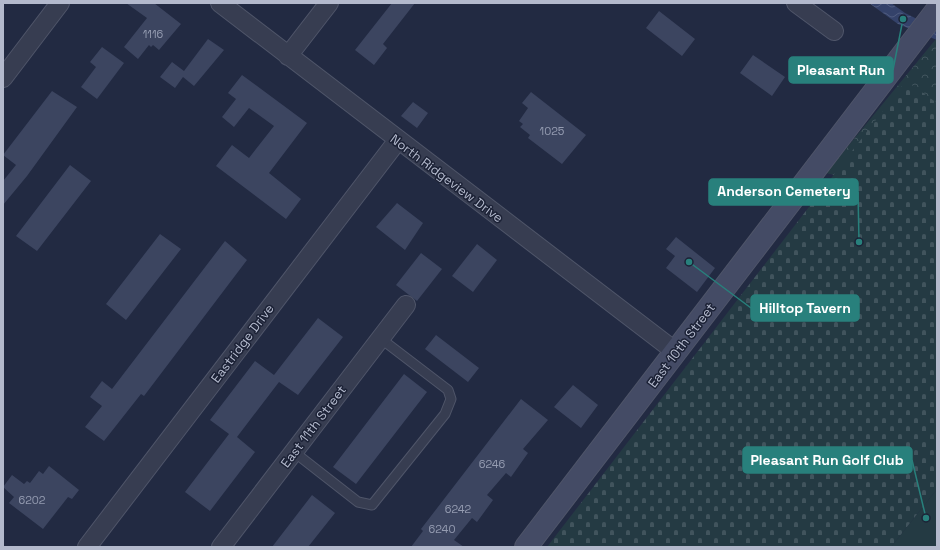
<svg xmlns="http://www.w3.org/2000/svg" width="940" height="550" font-family="'Space Grotesk',sans-serif">
  <defs>
    <pattern id="forest-crowns" width="20" height="18" patternUnits="userSpaceOnUse"><rect width="20" height="18" fill="#243a43"/><path d="M2 6a3 3 0 1 1 6 0M12 15a3 3 0 1 1 6 0" fill="none" stroke="#41545d"/></pattern>
    <pattern id="cemetery-stones" width="16" height="16" patternUnits="userSpaceOnUse"><rect width="16" height="16" fill="#243a43"/><path d="M2 7V4a2 2 0 0 1 4 0v3zM10 15v-3a2 2 0 0 1 4 0v3z" fill="#41545d"/></pattern>
    <pattern id="water-waves" width="16" height="10" patternUnits="userSpaceOnUse"><rect width="16" height="10" fill="#34426a"/><path d="M0 5q4-4 8 0t8 0" fill="none" stroke="#4f5b7e"/></pattern>
  </defs>
  <rect width="100%" height="100%" fill="#222a42"/>
  <path fill="#243a43" d="M 937,489 L 937,547 L 891,547 Z"/>
  <path fill="url(#forest-crowns)" d="M 936,39 L 937,133 L 842,177 L 826,173 Z"/>
  <path fill="url(#cemetery-stones)" d="M 906,81 L 937,103 L 937,489 L 891,547 L 547,547 Z"/>
  <path fill="url(#water-waves)" d="M 869,3 L 891,3 L 905,13 L 937,29 L 937,40 L 898,24 Z"/>
  <path fill="#3c4560" d="M 126,3 L 154,3 L 181,24 L 159,50 L 153,45 L 151,47 L 149,45 L 138,59 L 124,47 L 147,18 Z
    M 392,3 L 415,3 L 383,44 L 387,48 L 374,65 L 355,50 Z
    M 659,11 L 695,39 L 682,56 L 646,28 Z
    M 208,39 L 224,50 L 194,86 L 183,77 L 175,88 L 160,77 L 172,62 L 184,71 Z
    M 102,47 L 124,63 L 97,99 L 81,87 L 96,67 L 90,62 Z
    M 753,55 L 785,77 L 772,96 L 740,73 Z
    M 242,75 L 307,123 L 269,173 L 301,199 L 286,219 L 216,166 L 232,145 L 249,158 L 274,126 L 249,108 L 234,127 L 222,117 L 236,99 L 228,93 Z
    M 52,91 L 77,107 L 27,176 L 3,205 L 3,181 L 16,165 L 3,155 Z
    M 531,92 L 586,135 L 562,164 L 528,138 L 530,135 L 520,127 L 523,124 L 519,121 L 528,108 L 522,103 Z
    M 413,102 L 428,113 L 417,128 L 401,116 Z
    M 70,165 L 91,181 L 37,251 L 16,236 Z
    M 397,203 L 423,223 L 405,250 L 376,227 Z
    M 160,234 L 181,249 L 126,320 L 106,304 Z
    M 676,237 L 715,268 L 697,292 L 666,268 L 675,256 L 666,249 Z
    M 225,241 L 247,260 L 144,396 L 141,394 L 104,441 L 85,427 L 102,406 L 90,397 L 102,381 L 112,389 Z
    M 477,244 L 497,260 L 473,292 L 452,276 Z
    M 421,253 L 442,269 L 417,301 L 396,285 Z
    M 318,318 L 343,337 L 298,395 L 279,382 L 237,437 L 255,452 L 210,511 L 185,492 L 229,434 L 210,420 L 255,361 L 274,375 Z
    M 436,335 L 479,368 L 468,382 L 425,349 Z
    M 404,374 L 427,392 L 356,484 L 333,467 Z
    M 573,385 L 598,405 L 581,428 L 554,407 Z
    M 521,399 L 548,420 L 523,449 L 528,453 L 511,477 L 506,473 L 487,495 L 493,500 L 477,522 L 472,518 L 454,540 L 464,547 L 411,547 L 423,531 L 421,529 Z
    M 49,466 L 79,490 L 72,499 L 68,497 L 43,529 L 9,503 L 14,497 L 3,487 L 12,475 L 24,484 L 27,481 L 30,483 L 39,471 L 43,474 Z
    M 312,495 L 335,513 L 308,547 L 272,547 Z"/>
  <g fill="none" stroke-linecap="round" stroke-linejoin="round">
    <defs>
      <path id="lane" d="M 294,452 L 358,502 L 372,505 L 445,414 L 451,399 L 448,390 L 380,338"/>
      <path id="street" d="M 220,3 L 676,352
        M 796,3 L 834,31
        M 288,56 L 329,3
        M 3,78 L 60,3
        M 87,547 L 398,140
        M 221,547 L 406,305"/>
      <path id="secondary" d="M 526,547 L 937,10"/>
    </defs>
    <use href="#lane" stroke="#4f5569" stroke-width="11"/>
    <use href="#street" stroke="#4f5569" stroke-width="20"/>
    <use href="#secondary" stroke="#4f5569" stroke-width="24"/>
    <use href="#lane" stroke="#373d51" stroke-width="9"/>
    <use href="#street" stroke="#373d51" stroke-width="18"/>
    <use href="#secondary" stroke="#444b65" stroke-width="22"/>
  </g>
  <g text-anchor="middle" stroke-width="3" stroke-linejoin="round" paint-order="stroke">
    <g font-size="11" fill="#959cb1">
      <text x="153" y="38">1116</text>
      <text x="552" y="135">1025</text>
      <text x="492" y="468">6246</text>
      <text x="32" y="504">6202</text>
      <text x="458" y="513">6242</text>
      <text x="442" y="533">6240</text>
    </g>
    <g font-size="13" fill="#b3b9cc" stroke="#1c2236">
      <text transform="translate(447 178) rotate(37)" y="5">North Ridgeview Drive</text>
      <text transform="translate(242 343) rotate(-53)" y="5">Eastridge Drive</text>
      <text transform="translate(681 345) rotate(-53)" y="5">East 10th Street</text>
      <text transform="translate(313 426) rotate(-53)" y="5">East 11th Street</text>
    </g>
  </g>
  <path fill="none" stroke="#28807c" stroke-width="1.5" d="M903 19L893 70M859 242L858 192M689 262L751 308M926 518L912 460"/>
  <g fill="#28807c" stroke="#1c2236" stroke-width="1.5">
    <circle cx="903" cy="19" r="4"/>
    <circle cx="859" cy="242" r="4"/>
    <circle cx="689" cy="262" r="4"/>
    <circle cx="926" cy="518" r="4"/>
  </g>
  <g fill="#28807c" stroke="#28807c" stroke-width="1.5">
    <rect x="789" y="57" width="104" height="26" rx="4"/>
    <rect x="709" y="179" width="149" height="26" rx="4"/>
    <rect x="751" y="295" width="108" height="26" rx="4"/>
    <rect x="743" y="447" width="169" height="26" rx="4"/>
  </g>
  <g font-size="14" text-anchor="middle" font-weight="bold" fill="#fff">
    <text x="841" y="75">Pleasant Run</text>
    <text x="784" y="196">Anderson Cemetery</text>
    <text x="805" y="313">Hilltop Tavern</text>
    <text x="827" y="465">Pleasant Run Golf Club</text>
  </g>
  <rect width="940" height="550" fill="none" stroke="#b3b9cc" stroke-width="8"/>
</svg>
